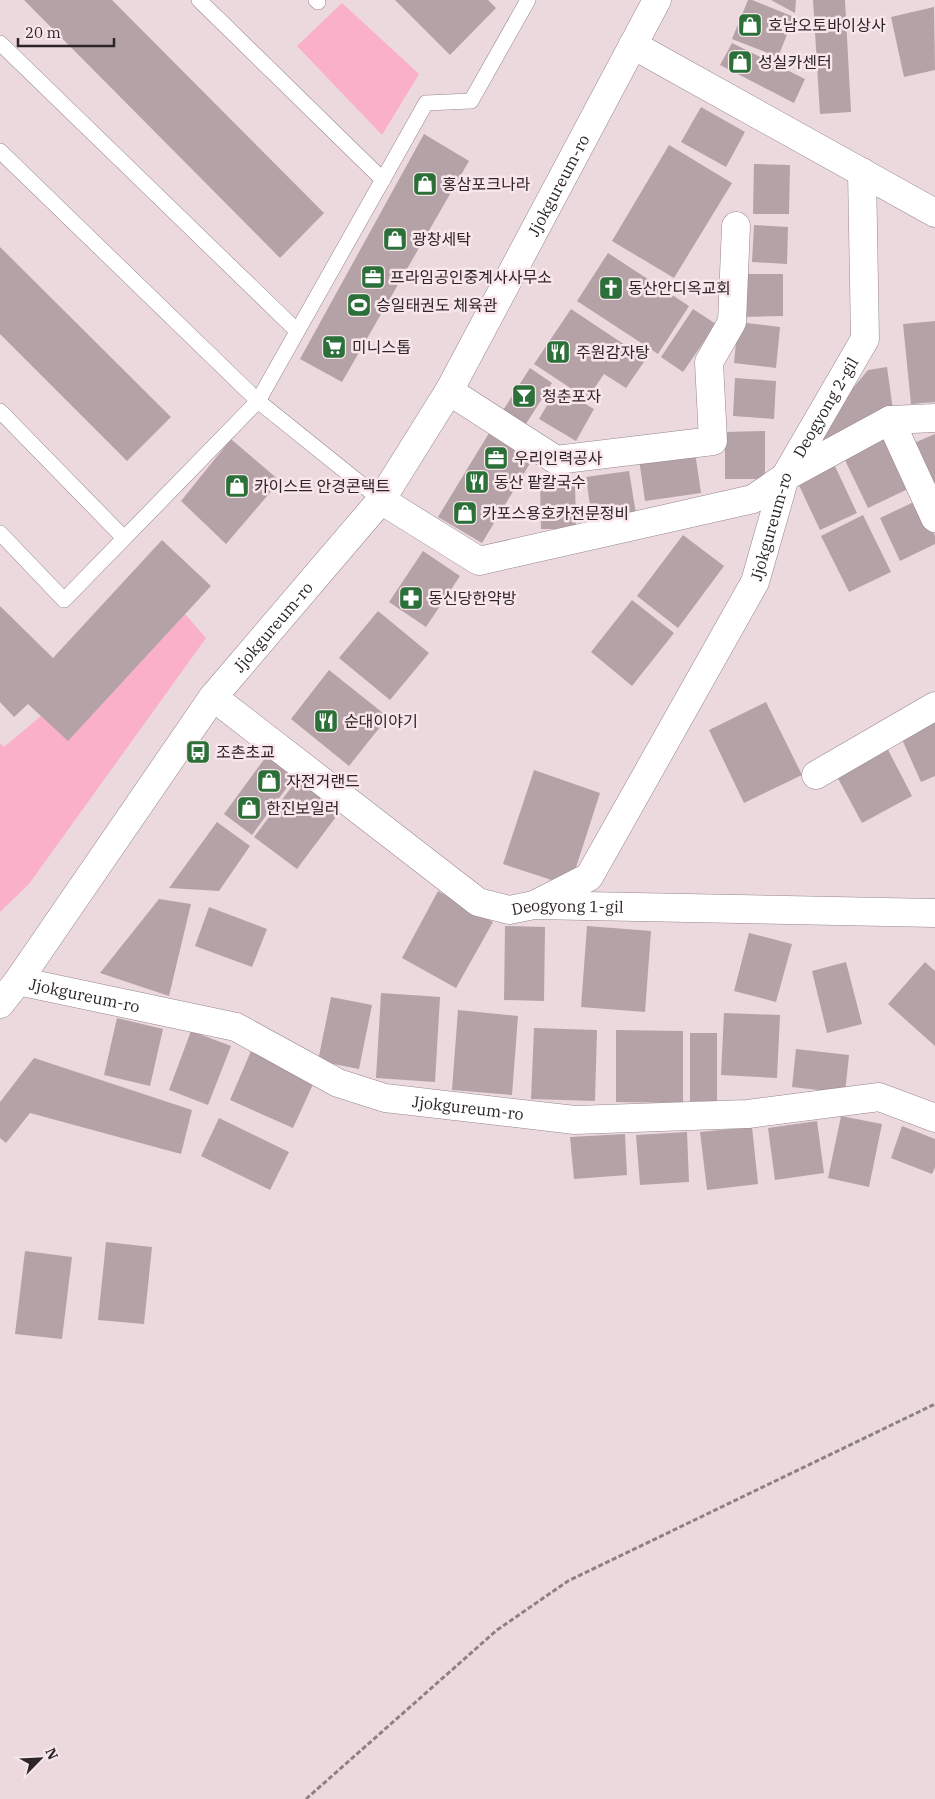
<svg xmlns="http://www.w3.org/2000/svg" width="935" height="1799" font-family="'IBM Plex Serif','Noto Sans KR',serif">
  <rect width="100%" height="100%" fill="#ebd9de"/>
  <path fill="#f9b0c8" d="M 342,3 L 419,74 L 382,135 L 297,46 Z
    M 185,614 L 206,638 L 29,884 L 0,912 L 0,743 L 4,747 L 53,706 L 77,731 Z"/>
  <path fill="#b4a2a7" d="M 24,0 L 112,0 L 324,213 L 280,258 Z
    M 395,0 L 488,0 L 496,8 L 450,55 Z
    M 748,0 L 752,0 L 794,17 L 778,57 L 732,39 Z
    M 771,0 L 796,0 L 795,13 Z
    M 813,0 L 845,0 L 851,112 L 820,114 Z
    M 934,7 L 935,70 L 904,77 L 891,17 Z
    M 732,43 L 805,79 L 794,103 L 720,65 Z
    M 701,107 L 745,132 L 726,167 L 681,142 Z
    M 424,134 L 469,161 L 342,382 L 300,359 Z
    M 669,145 L 732,183 L 674,278 L 612,241 Z
    M 754,164 L 790,165 L 789,214 L 753,214 Z
    M 754,225 L 788,227 L 787,264 L 752,262 Z
    M 0,247 L 171,417 L 127,461 L 0,334 Z
    M 608,253 L 689,306 L 658,354 L 577,301 Z
    M 742,274 L 783,274 L 783,316 L 743,317 Z
    M 571,309 L 646,359 L 626,388 L 604,374 L 587,399 L 534,364 Z
    M 693,309 L 716,324 L 683,372 L 661,357 Z
    M 935,321 L 935,402 L 911,404 L 903,324 Z
    M 738,322 L 780,327 L 776,368 L 734,363 Z
    M 887,367 L 893,410 L 826,444 L 818,430 L 868,370 Z
    M 530,368 L 552,383 L 524,427 L 502,412 Z
    M 735,378 L 776,381 L 774,419 L 733,416 Z
    M 557,388 L 594,409 L 576,441 L 539,419 Z
    M 765,431 L 765,479 L 725,479 L 725,432 Z
    M 489,433 L 532,460 L 482,543 L 438,517 Z
    M 935,434 L 935,482 L 933,483 L 914,443 Z
    M 884,437 L 908,489 L 868,508 L 843,456 Z
    M 231,439 L 280,481 L 226,544 L 181,501 Z
    M 695,452 L 701,493 L 645,501 L 639,459 Z
    M 833,462 L 857,513 L 820,530 L 796,479 Z
    M 629,471 L 636,514 L 592,520 L 586,477 Z
    M 575,482 L 576,529 L 541,529 L 540,483 Z
    M 918,500 L 935,536 L 935,544 L 900,561 L 880,518 Z
    M 863,515 L 891,572 L 849,592 L 821,536 Z
    M 683,535 L 724,566 L 678,628 L 637,596 Z
    M 162,540 L 211,586 L 68,741 L 28,704 L 14,717 L 0,702 L 0,606 L 53,658 Z
    M 423,551 L 460,576 L 426,627 L 389,602 Z
    M 632,600 L 674,633 L 632,686 L 591,652 Z
    M 378,611 L 429,653 L 390,700 L 339,658 Z
    M 329,670 L 388,717 L 349,766 L 291,719 Z
    M 766,702 L 802,775 L 744,803 L 709,730 Z
    M 935,722 L 935,776 L 921,782 L 901,737 Z
    M 885,744 L 912,796 L 862,823 L 834,771 Z
    M 268,754 L 296,775 L 252,835 L 224,814 Z
    M 534,770 L 600,793 L 570,886 L 503,864 Z
    M 299,777 L 341,810 L 297,869 L 254,837 Z
    M 217,822 L 250,846 L 219,891 L 169,888 Z
    M 438,891 L 493,922 L 456,988 L 402,958 Z
    M 159,899 L 191,904 L 169,996 L 100,973 Z
    M 209,907 L 267,929 L 252,967 L 195,946 Z
    M 505,926 L 545,927 L 544,1001 L 504,1000 Z
    M 587,926 L 651,931 L 645,1012 L 581,1007 Z
    M 749,933 L 792,944 L 776,1002 L 734,991 Z
    M 846,962 L 862,1024 L 827,1033 L 812,971 Z
    M 925,962 L 935,971 L 935,1046 L 888,1004 Z
    M 381,993 L 440,997 L 435,1082 L 376,1078 Z
    M 331,997 L 372,1005 L 359,1069 L 318,1061 Z
    M 458,1010 L 518,1016 L 512,1095 L 452,1090 Z
    M 724,1013 L 780,1015 L 777,1078 L 721,1075 Z
    M 117,1018 L 163,1029 L 150,1086 L 104,1075 Z
    M 534,1028 L 597,1030 L 595,1101 L 531,1099 Z
    M 616,1030 L 683,1031 L 683,1103 L 616,1102 Z
    M 191,1031 L 231,1046 L 208,1105 L 169,1090 Z
    M 690,1033 L 717,1033 L 717,1101 L 690,1101 Z
    M 796,1049 L 849,1055 L 845,1093 L 792,1087 Z
    M 251,1051 L 315,1080 L 293,1128 L 230,1100 Z
    M 34,1058 L 192,1110 L 181,1154 L 30,1113 L 6,1143 L 0,1138 L 0,1102 Z
    M 841,1116 L 882,1124 L 869,1187 L 828,1178 Z
    M 219,1118 L 289,1152 L 270,1190 L 201,1156 Z
    M 817,1121 L 824,1173 L 775,1180 L 768,1128 Z
    M 902,1126 L 935,1139 L 935,1167 L 932,1174 L 891,1158 Z
    M 752,1127 L 758,1184 L 707,1190 L 700,1132 Z
    M 687,1132 L 689,1182 L 640,1185 L 636,1135 Z
    M 625,1134 L 627,1175 L 574,1179 L 570,1137 Z
    M 106,1242 L 152,1247 L 144,1324 L 98,1320 Z
    M 25,1251 L 72,1257 L 62,1339 L 15,1334 Z"/>
  <g fill="none" stroke-linecap="round" stroke-linejoin="round">
    <defs>
      <path id="lane" d="M 199,0 L 383,180
        M 316,0 L 318,2
        M 0,43 L 297,331
        M 0,151 L 258,401 L 381,500
        M 0,411 L 124,538
        M 0,533 L 64,600 L 258,401 L 426,103 L 471,101 L 528,0"/>
      <g id="street">
        <path d="M 633,45 L 935,213"/>
        <path d="M 449,391 L 556,460 L 713,441 L 709,362 L 732,322 L 736,226"/>
        <path d="M 890,420 L 935,518"/>
        <path d="M 381,500 L 479,561 L 753,499 L 785,477 L 890,420 L 935,418"/>
        <path id="s1" d="M 213,697 L 478,902 L 509,910 L 534,905 L 935,913"/>
        <path d="M 816,775 L 935,706"/>
        <path id="s2" d="M 534,905 L 589,877 L 755,582 L 785,477 L 865,339 L 862,172"/>
        <path id="s3" d="M 18,981 L 236,1027 L 338,1083 L 385,1098 L 575,1120 L 748,1114 L 879,1097 L 935,1118"/>
        <path id="s4" d="M 0,1004 L 18,981 L 213,697 L 381,500 L 449,391 L 657,0"/>
      </g>
    </defs>
    <use href="#lane" stroke="#97868b" stroke-width="16"/>
    <use href="#street" stroke="#97868b" stroke-width="29"/>
    <path stroke="#8d8184" stroke-width="3" stroke-dasharray="5 2.5" stroke-linecap="butt" d="M 306,1799 L 497,1630 L 568,1581 L 935,1404"/>
    <use href="#lane" stroke="#fff" stroke-width="15"/>
    <use href="#street" stroke="#fff" stroke-width="28"/>
  </g>
  <defs>
    <symbol id="shop-square" viewBox="-11 -11 22 22"><rect x="-9" y="-9" width="18" height="18" rx="4" fill="#2b6f39" stroke="#f9e6eb"/><path d="M-5-2.5h2.3a2.7 3.5 0 0 1 5.4 0H5L5.5 6h-11ZM-1.5-2.5h3a1.5 2.3 0 0 0-3 0Z" fill="#fff"/></symbol>
    <symbol id="office-square" viewBox="-11 -11 22 22"><rect x="-9" y="-9" width="18" height="18" rx="4" fill="#2b6f39" stroke="#f9e6eb"/><path d="M-6-3h4V-5.5h4V-3h4V5H-6ZM-1-4.5V-3h2v-1.5ZM-6 0V1H6V0Z" fill="#fff"/></symbol>
    <symbol id="church-square" viewBox="-11 -11 22 22"><rect x="-9" y="-9" width="18" height="18" rx="4" fill="#2b6f39" stroke="#f9e6eb"/><path d="M-1.2-6h2.4v3.5h3.3v2.4h-3.3V6h-2.4V-.1h-3.3v-2.4h3.3Z" fill="#fff"/></symbol>
    <symbol id="stadium-square" viewBox="-11 -11 22 22"><rect x="-9" y="-9" width="18" height="18" rx="4" fill="#2b6f39" stroke="#f9e6eb"/><path d="M0-5a6.5 5 0 1 0 0 10a6.5 5 0 1 0 0-10ZM-3.5-1.8h7v3.6h-7Z" fill="#fff"/></symbol>
    <symbol id="supermarket-square" viewBox="-11 -11 22 22"><rect x="-9" y="-9" width="18" height="18" rx="4" fill="#2b6f39" stroke="#f9e6eb"/><path d="M-6-5.5h2.5l.6 2H6L4.5 2H-2.5L-4.4-4H-6ZM-1.5 3.2a1.3 1.3 0 1 0 .1 0ZM3 3.2a1.3 1.3 0 1 0 .1 0Z" fill="#fff"/></symbol>
    <symbol id="restaurant-square" viewBox="-11 -11 22 22"><rect x="-9" y="-9" width="18" height="18" rx="4" fill="#2b6f39" stroke="#f9e6eb"/><path d="M-5-6h1v4h1v-4h1v4h1v-4h1v5L-1.5 .5V6h-2V.5L-5-1ZM5-6V6H3V1.5H1.5Q1.5-4 5-6Z" fill="#fff"/></symbol>
    <symbol id="bar-square" viewBox="-11 -11 22 22"><rect x="-9" y="-9" width="18" height="18" rx="4" fill="#2b6f39" stroke="#f9e6eb"/><path d="M-6-5H6L.8 .8V4.5H3.5V6h-7V4.5H-.8V.8Z" fill="#fff"/></symbol>
    <symbol id="pharmacy-square" viewBox="-11 -11 22 22"><rect x="-9" y="-9" width="18" height="18" rx="4" fill="#2b6f39" stroke="#f9e6eb"/><path d="M-2-6h4v4h4v4h-4v4h-4v-4h-4v-4h4Z" fill="#fff"/></symbol>
    <symbol id="bus-square" viewBox="-11 -11 22 22"><rect x="-9" y="-9" width="18" height="18" rx="4" fill="#2b6f39" stroke="#f9e6eb"/><path d="M-5-6H5V4H4V6H2V4H-2V6H-4V4H-5ZM-3.5-4V0h7V-4ZM-3.5 1.2v1.5H-2V1.2ZM2 1.2v1.5H3.5V1.2Z" fill="#fff"/></symbol>
  </defs>
  <g fill-rule="evenodd">
    <use href="#shop-square" x="736" y="11" width="28" height="28"/>
    <use href="#shop-square" x="726" y="48" width="28" height="28"/>
    <use href="#shop-square" x="411" y="170" width="28" height="28"/>
    <use href="#shop-square" x="381" y="225" width="28" height="28"/>
    <use href="#office-square" x="359" y="263" width="28" height="28"/>
    <use href="#church-square" x="597" y="274" width="28" height="28"/>
    <use href="#stadium-square" x="345" y="291" width="28" height="28"/>
    <use href="#supermarket-square" x="320" y="333" width="28" height="28"/>
    <use href="#restaurant-square" x="544" y="338" width="28" height="28"/>
    <use href="#bar-square" x="510" y="382" width="28" height="28"/>
    <use href="#office-square" x="482" y="444" width="28" height="28"/>
    <use href="#restaurant-square" x="463" y="468" width="28" height="28"/>
    <use href="#shop-square" x="223" y="472" width="28" height="28"/>
    <use href="#shop-square" x="451" y="499" width="28" height="28"/>
    <use href="#pharmacy-square" x="397" y="584" width="28" height="28"/>
    <use href="#restaurant-square" x="312" y="707" width="28" height="28"/>
    <use href="#bus-square" x="184" y="738" width="28" height="28"/>
    <use href="#shop-square" x="255" y="767" width="28" height="28"/>
    <use href="#shop-square" x="235" y="794" width="28" height="28"/>
  </g>
  <g text-anchor="middle" stroke-width="5" stroke-linejoin="round" paint-order="stroke">
    <g font-size="16" fill="#2c2628" stroke="#f9e6eb" text-anchor="start">
      <text x="768" y="31">호남오토바이상사</text>
      <text x="758" y="68">성실카센터</text>
      <text x="442" y="190">홍삼포크나라</text>
      <text x="412" y="245">광창세탁</text>
      <text x="390" y="283">프라임공인중계사사무소</text>
      <text x="628" y="294">동산안디옥교회</text>
      <text x="376" y="311">승일태권도 체육관</text>
      <text x="352" y="353">미니스톱</text>
      <text x="576" y="358">주원감자탕</text>
      <text x="542" y="402">청춘포자</text>
      <text x="514" y="464">우리인력공사</text>
      <text x="494" y="488">동산 팥칼국수</text>
      <text x="254" y="492">카이스트 안경콘택트</text>
      <text x="482" y="519">카포스용호카전문정비</text>
      <text x="428" y="604">동신당한약방</text>
      <text x="344" y="727">순대이야기</text>
      <text x="216" y="758">조촌초교</text>
      <text x="286" y="787">자전거랜드</text>
      <text x="266" y="814">한진보일러</text>
    </g>
    <g font-size="16" fill="#2c2628" stroke="#f9e6eb">
      <text dy="6" stroke="none"><textPath href="#s4" startOffset="994">Jjokgureum-ro</textPath></text>
      <text dy="6" stroke="none"><textPath href="#s2" startOffset="590">Deogyong 2-gil</textPath></text>
      <text dy="6" stroke="none"><textPath href="#s2" startOffset="458">Jjokgureum-ro</textPath></text>
      <text dy="6" stroke="none"><textPath href="#s4" startOffset="466">Jjokgureum-ro</textPath></text>
      <text dy="6" stroke="none"><textPath href="#s1" startOffset="426">Deogyong 1-gil</textPath></text>
      <text dy="6" stroke="none"><textPath href="#s3" startOffset="68">Jjokgureum-ro</textPath></text>
      <text dy="6" stroke="none"><textPath href="#s3" startOffset="472">Jjokgureum-ro</textPath></text>
    </g>
  </g>
  <g transform="translate(40 1759) rotate(66)" stroke="#f9e6eb" stroke-width="4" paint-order="stroke">
  <path d="M0-4L9 19L0 12L-9 19Z" fill="#2c2628"/>
  <text y="-8" font-size="14" font-weight="bold" text-anchor="middle" fill="#2c2628">N</text>
  </g>
  <path d="M18 38v8h96v-8" fill="none" stroke="#2c2628" stroke-width="2.5"/>
  <text x="25" y="38" font-size="15" fill="#2c2628" stroke="#f9e6eb" stroke-width="4" paint-order="stroke">20 m</text>
</svg>
